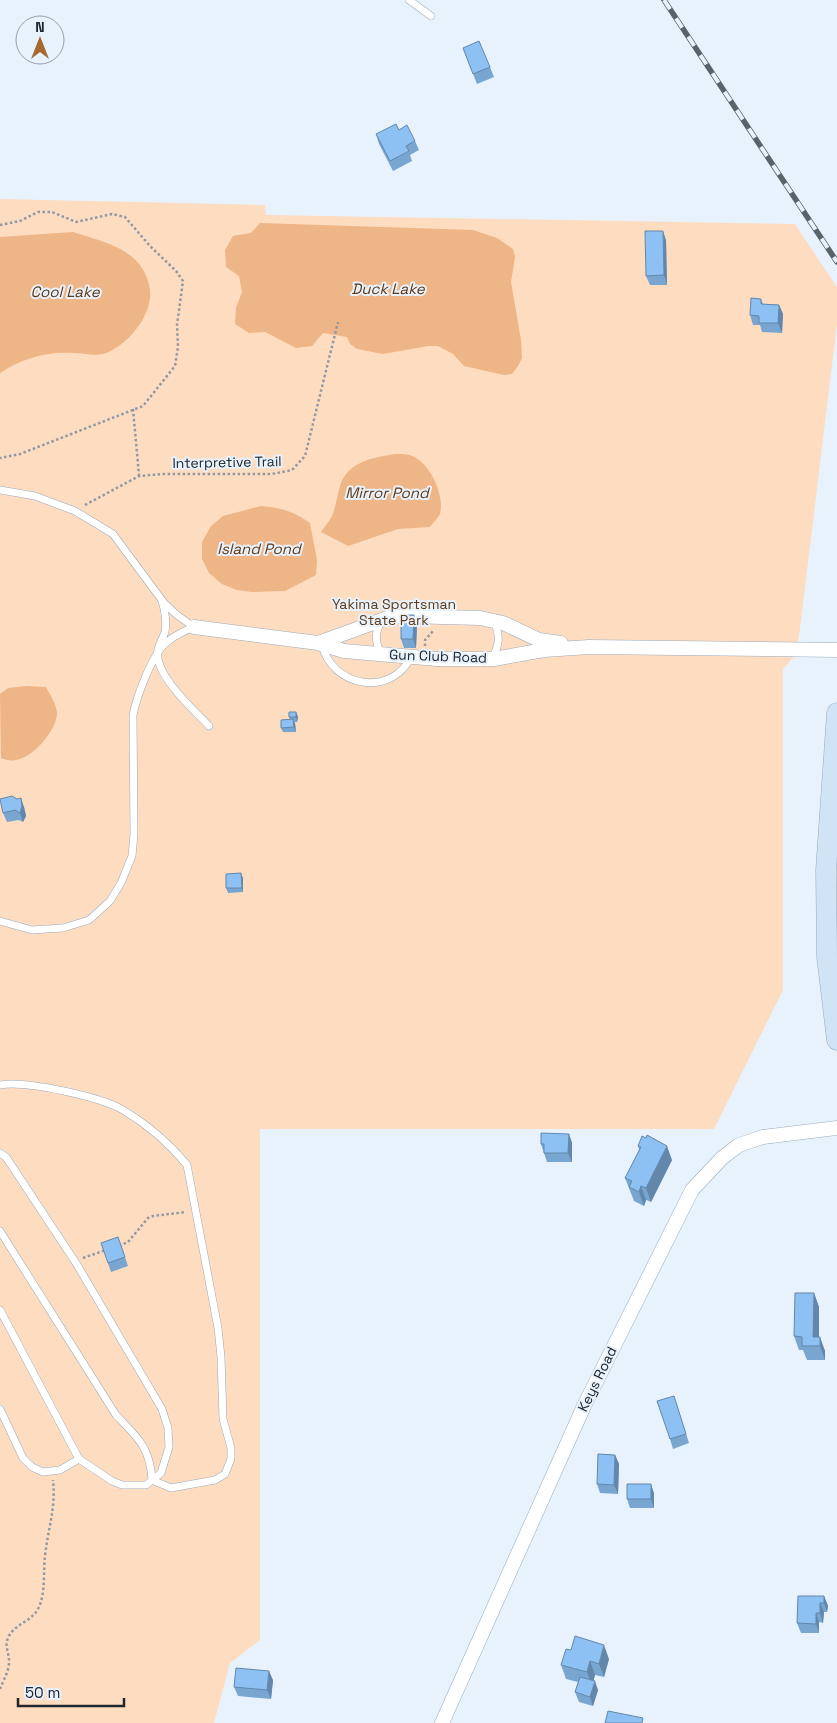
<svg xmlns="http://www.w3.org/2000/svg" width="837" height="1723" font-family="'Space Grotesk',sans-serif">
  <rect width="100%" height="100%" fill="#e7f2fd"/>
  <path fill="#fedcc0" d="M 0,199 L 265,205 L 266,215 L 795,224 L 837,287 L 837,324 L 797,653 L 783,669 L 783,990 L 714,1129 L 260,1129 L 260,1640 L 230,1663 L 214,1723 L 0,1723 Z"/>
  <path fill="#eeb586" d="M 260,223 L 473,230 L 497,238 L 513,249 L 515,257 L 511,282 L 521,340 L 522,358 L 518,366 L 512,374 L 504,375 L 464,366 L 453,354 L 438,346 L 428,346 L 383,354 L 357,349 L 350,344 L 347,337 L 323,333 L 312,346 L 296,348 L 265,332 L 249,333 L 235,324 L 236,308 L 242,292 L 239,276 L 226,267 L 225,250 L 233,236 L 251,233 Z
    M 73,232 C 106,243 144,249 150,290 C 153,315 127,347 103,354 C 94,356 82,353 73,353 C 47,351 21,359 0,373 L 0,237 Z
    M 396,454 C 401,454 407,454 412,456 C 430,463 445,495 440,514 C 438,518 433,523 430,527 L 398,529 L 348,546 L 321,532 C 324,527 329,522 332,516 C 336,507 337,496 340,486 C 347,462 374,457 396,454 Z
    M 261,506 C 282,508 293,511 310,523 L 317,560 L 316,575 L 285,591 L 252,592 L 237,590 L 222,584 L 209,573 L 202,559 L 202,542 L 211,526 L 223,516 Z
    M 27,686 L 46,687 C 50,694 56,704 57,712 C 58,729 33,758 16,760 C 11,761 6,760 1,758 L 0,694 L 8,688 Z"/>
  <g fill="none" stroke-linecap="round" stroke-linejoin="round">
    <defs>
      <path id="lane" d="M 409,0 L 431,16
        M 0,490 L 35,496 L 75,511 L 113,534 L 164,603 L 177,615 L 194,627 C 184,631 175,635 167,642 C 152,654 137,696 133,715 L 134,834 L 132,856 L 121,883 L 110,901 L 89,920 L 63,928 L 32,930 L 0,921
        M 162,601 C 165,611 167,621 165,632 C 163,638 159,644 158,650 C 153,674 194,710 209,726
        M 322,644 C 331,687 391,698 411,657
        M 380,654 C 376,642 374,633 381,622
        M 492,658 C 500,645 500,635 494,621
        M 0,1085 C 25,1080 101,1097 123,1110 C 148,1125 169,1143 187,1165 L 218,1328 L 221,1357 L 223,1419 L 231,1448 L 231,1459 L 225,1474 L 215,1480 L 171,1488 L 152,1480
        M 0,1153 L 6,1157 L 76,1263 L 162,1409 L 168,1428 L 169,1447 L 161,1473 L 146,1485 L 122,1485 L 112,1481 L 79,1459 L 0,1310
        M 0,1231 L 116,1415 C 138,1438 150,1447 152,1480
        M 0,1409 L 23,1458 L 32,1467 L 43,1472 L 60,1470 L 79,1459"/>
      <path id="street" d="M 194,627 L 318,643 L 344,651 L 437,659 L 494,659 L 544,650 L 589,647 L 837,650
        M 318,643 L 390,617 L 407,616 L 480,618 L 503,623 L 539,640 L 561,643
        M 442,1723 L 584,1406 L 692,1190 L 722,1158 L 739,1145 L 763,1137 L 837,1128"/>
      <path id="secondary" d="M 837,713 L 826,870 L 827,957 L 837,1040"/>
    </defs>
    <use href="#lane" stroke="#99aabc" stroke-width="8"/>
    <use href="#street" stroke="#99aabc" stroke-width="15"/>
    <use href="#secondary" stroke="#99aabc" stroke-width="21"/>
    <path stroke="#9099a2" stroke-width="2.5" stroke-dasharray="2.5 2.5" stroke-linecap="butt" d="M 0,225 L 20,221 L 38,212 L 52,212 L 76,222 L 112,214 L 125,217 L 150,246 L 176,271 L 183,281 L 177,325 L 178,347 L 175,366 L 143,406 L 20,454 L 0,458
      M 133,409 L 139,475
      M 85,505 L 139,476 L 163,474 L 272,474 L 292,470 L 305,456 L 338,322
      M 425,646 L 425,640 L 434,630
      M 119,1246 L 128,1242 L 148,1218 L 153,1216 L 186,1212
      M 83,1258 L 106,1250
      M 0,1689 C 3,1681 8,1673 9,1664 C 10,1654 4,1647 8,1638 C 14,1624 31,1622 38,1609 C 46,1594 43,1572 45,1556 C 48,1528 56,1509 53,1480"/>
    <use href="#lane" stroke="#fff" stroke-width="7"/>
    <use href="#street" stroke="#fff" stroke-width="14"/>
    <use href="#secondary" stroke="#d0e4f6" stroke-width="20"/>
    <defs>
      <path id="rail" d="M 664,0 L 837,262"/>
    </defs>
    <use href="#rail" stroke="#5a626a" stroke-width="5.5"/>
    <use href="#rail" stroke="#e7f2fd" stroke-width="4" stroke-dasharray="11" stroke-linecap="butt"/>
  </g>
  <path fill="#79a6d1" d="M 463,48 L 490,67 L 494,77 L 477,84 Z
    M 399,130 L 415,141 L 419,150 L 410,155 L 412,161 L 393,171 L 379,144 L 376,134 Z
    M 666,240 L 667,285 L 650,285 L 646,276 Z
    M 761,299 L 763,304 L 779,305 L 783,314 L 782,333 L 762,332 L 760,325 L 753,325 L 750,315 Z
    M 417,625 L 416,648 L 404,648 L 401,639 Z
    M 296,712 L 298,717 L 297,722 L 295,722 L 296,732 L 283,732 L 281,728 L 290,719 L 289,717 Z
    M 24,807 L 26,816 L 23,822 L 19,820 L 7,822 L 3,813 Z
    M 243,878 L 243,892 L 228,893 L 226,888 Z
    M 569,1134 L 572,1143 L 572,1162 L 547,1162 L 541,1144 Z
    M 638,1146 L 672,1160 L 651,1202 L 646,1200 L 644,1206 L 634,1201 L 625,1178 L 639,1150 Z
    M 118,1237 L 128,1266 L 111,1272 L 101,1243 Z
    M 814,1293 L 819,1307 L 819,1337 L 825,1351 L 825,1360 L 807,1360 L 803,1350 L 799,1350 L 794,1336 Z
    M 674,1396 L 689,1443 L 673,1449 L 670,1439 Z
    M 615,1455 L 619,1464 L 618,1494 L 600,1493 L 597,1484 Z
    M 651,1484 L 654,1494 L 654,1508 L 630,1508 L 627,1499 Z
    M 824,1596 L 828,1606 L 827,1612 L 824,1612 L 823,1623 L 819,1622 L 819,1633 L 801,1633 L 797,1623 Z
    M 609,1659 L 604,1677 L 595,1675 L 593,1681 L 598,1690 L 593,1706 L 579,1702 L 575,1692 L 578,1682 L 566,1679 L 561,1665 Z
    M 273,1680 L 271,1699 L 238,1696 L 234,1687 Z"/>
  <path fill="#6387aa" d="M 663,231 L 666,240 L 667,285 L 664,275 Z
    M 779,305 L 783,314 L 782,333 L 778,323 Z
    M 414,615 L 417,625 L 416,648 L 413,639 Z
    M 296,712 L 298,717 L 297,722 L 296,717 Z
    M 293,719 L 295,724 L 296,732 L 294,727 Z
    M 21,798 L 24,807 L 26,816 L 23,822 L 20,813 Z
    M 241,873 L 243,878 L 243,892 L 242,888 Z
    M 569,1134 L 572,1143 L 572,1162 L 568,1153 Z
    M 667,1146 L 672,1160 L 651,1202 L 646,1188 Z
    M 641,1186 L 646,1200 L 644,1206 L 639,1192 Z
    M 814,1293 L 819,1307 L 819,1346 L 813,1337 Z
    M 820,1337 L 825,1351 L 825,1360 L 820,1346 Z
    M 615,1455 L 619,1464 L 618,1494 L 614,1485 Z
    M 651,1484 L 654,1494 L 654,1508 L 651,1499 Z
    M 824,1596 L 828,1606 L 827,1612 L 824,1603 Z
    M 820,1603 L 824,1612 L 823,1623 L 820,1613 Z
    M 816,1613 L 819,1622 L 819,1633 L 816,1624 Z
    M 604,1645 L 609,1659 L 604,1677 L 599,1664 Z
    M 590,1661 L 595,1675 L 592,1686 L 587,1672 Z
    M 269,1671 L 273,1680 L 271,1699 L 267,1690 Z
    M 595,1681 L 598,1690 L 593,1706 L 590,1697 Z"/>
  <path fill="#8dc1f3" stroke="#6387aa" d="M 479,41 L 490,67 L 473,74 L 463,48 Z
    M 396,124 L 399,130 L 407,125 L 415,141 L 406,146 L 409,151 L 390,161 L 376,134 Z
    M 645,231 L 663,231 L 664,275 L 646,276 Z
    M 751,298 L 761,299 L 761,304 L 779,305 L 778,323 L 759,323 L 759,316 L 750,315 Z
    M 401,615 L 414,615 L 413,639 L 401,639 Z
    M 289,712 L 296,712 L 296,717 L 289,717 Z
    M 293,719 L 294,727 L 281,728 L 281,720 Z
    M 12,796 L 17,799 L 21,798 L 22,806 L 20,813 L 15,810 L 3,813 L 0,799 Z
    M 241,873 L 242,888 L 226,888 L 226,874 Z
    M 541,1133 L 569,1134 L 568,1153 L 544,1153 L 544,1144 L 541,1144 Z
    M 647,1135 L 667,1146 L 646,1188 L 641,1186 L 639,1192 L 629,1187 L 632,1181 L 625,1178 L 641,1147 L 638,1146 L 642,1136 L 646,1138 Z
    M 118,1237 L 125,1257 L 108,1263 L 101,1243 Z
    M 795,1293 L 814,1293 L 813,1337 L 820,1337 L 820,1346 L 802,1346 L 802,1337 L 794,1336 Z
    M 674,1396 L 686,1434 L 670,1439 L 657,1401 Z
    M 598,1454 L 615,1455 L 614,1485 L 597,1484 Z
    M 627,1484 L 651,1484 L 651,1499 L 627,1499 Z
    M 798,1596 L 824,1596 L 824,1603 L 820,1603 L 820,1613 L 816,1613 L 816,1624 L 797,1623 Z
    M 575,1636 L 604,1645 L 599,1664 L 590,1661 L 587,1672 L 561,1665 L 566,1649 L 571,1650 Z
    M 236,1668 L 269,1671 L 267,1690 L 234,1687 Z
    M 580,1677 L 595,1681 L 590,1697 L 575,1692 Z
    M 608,1711 L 643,1718 L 642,1723 L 605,1723 Z"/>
  <g text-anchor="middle" stroke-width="4" stroke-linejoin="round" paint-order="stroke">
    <g font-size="14" fill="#20262d" stroke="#e7f2fd">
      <text transform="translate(227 462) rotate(-1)" y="5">Interpretive Trail</text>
      <text transform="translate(438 656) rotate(2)" y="5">Gun Club Road</text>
      <text transform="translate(597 1379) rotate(-64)" y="5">Keys Road</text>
    </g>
    <g font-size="14" fill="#5f3916" stroke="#e7f2fd">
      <text x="394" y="609">Yakima Sportsman<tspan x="394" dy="16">State Park</tspan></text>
    </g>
    <g font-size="15" font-style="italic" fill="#5f3916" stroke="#e7f2fd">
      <text x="388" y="294">Duck Lake</text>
      <text x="65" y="297">Cool Lake</text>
      <text x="387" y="498">Mirror Pond</text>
      <text x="259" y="554">Island Pond</text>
    </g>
  </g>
  <g transform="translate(40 40)"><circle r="24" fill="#e7f2fd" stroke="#97a0aa"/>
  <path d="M0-4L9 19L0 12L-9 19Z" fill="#a6682e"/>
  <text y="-8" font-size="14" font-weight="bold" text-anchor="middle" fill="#20262d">N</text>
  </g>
  <path d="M18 1698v8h106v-8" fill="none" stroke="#20262d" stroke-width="2.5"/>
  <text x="25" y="1698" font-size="15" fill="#20262d" stroke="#e7f2fd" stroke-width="4" paint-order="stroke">50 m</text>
</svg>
